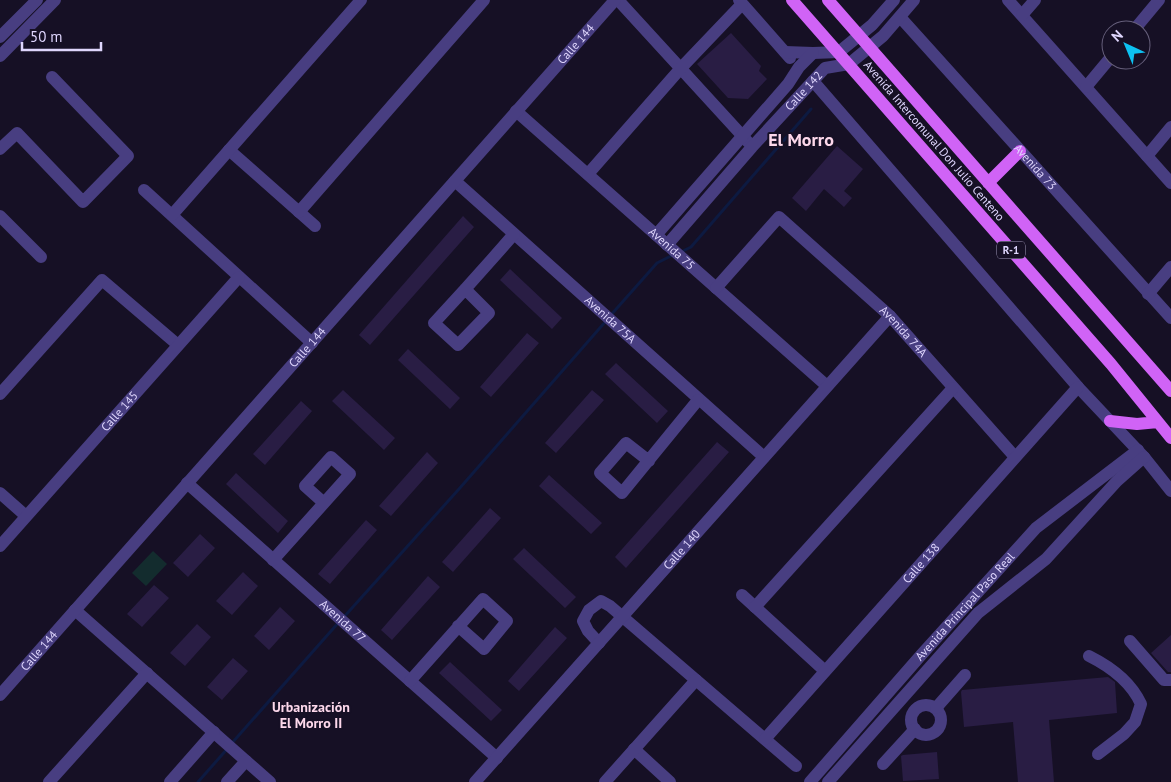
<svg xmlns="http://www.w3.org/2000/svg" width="1171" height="782" font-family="'PT Sans',sans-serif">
  <rect width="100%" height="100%" fill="#161025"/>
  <path fill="#132c2e" d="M 153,551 L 167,564 L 146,586 L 132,573 Z"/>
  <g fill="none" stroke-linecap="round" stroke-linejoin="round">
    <path stroke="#0d1a41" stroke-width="3" d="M 681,252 L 691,247 L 811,109
      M 610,316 L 657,263 L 673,255
      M 343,618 L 459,489 L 606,321
      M 232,743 L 339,622
      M 198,782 L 228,748"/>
  </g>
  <path fill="#291d44" d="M 731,33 L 761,66 L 759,71 L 767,79 L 748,99 L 728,98 L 697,64 Z
    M 837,146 L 863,169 L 844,191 L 852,198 L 844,207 L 824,189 L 806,211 L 792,198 Z
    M 463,216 L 474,227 L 370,345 L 359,335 Z
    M 510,269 L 562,318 L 552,329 L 500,280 Z
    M 527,333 L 539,343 L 491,397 L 480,387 Z
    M 408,349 L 460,398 L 450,409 L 398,360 Z
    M 616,363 L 668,411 L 657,423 L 605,374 Z
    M 343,390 L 395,438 L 384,450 L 332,401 Z
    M 592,390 L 604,400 L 556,453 L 545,443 Z
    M 301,401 L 312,411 L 265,465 L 253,454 Z
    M 717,442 L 729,452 L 626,568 L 615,557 Z
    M 427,452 L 438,463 L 391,516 L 379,506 Z
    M 236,473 L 288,521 L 278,533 L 226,484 Z
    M 549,475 L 602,523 L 591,534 L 539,486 Z
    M 490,508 L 501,518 L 453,572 L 442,562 Z
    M 366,520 L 377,530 L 330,584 L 318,574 Z
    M 200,534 L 215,548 L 188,577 L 173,563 Z
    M 524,548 L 576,597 L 565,608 L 513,559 Z
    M 243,572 L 258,586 L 232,615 L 216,601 Z
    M 428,576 L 440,587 L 392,640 L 381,630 Z
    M 154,585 L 169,598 L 142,627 L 127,614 Z
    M 280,607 L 295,621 L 269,650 L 254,636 Z
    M 197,624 L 211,637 L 185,666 L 170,653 Z
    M 555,627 L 567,638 L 519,691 L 508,681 Z
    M 1171,635 L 1171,672 L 1168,672 L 1151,653 Z
    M 233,658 L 248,671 L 222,700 L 207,687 Z
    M 450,662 L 502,710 L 491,721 L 439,673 Z
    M 1108,677 L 1115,682 L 1117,713 L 1049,720 L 1054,782 L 1018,782 L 1013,722 L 964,727 L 961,692 L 962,690 Z
    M 937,752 L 939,779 L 903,781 L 901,756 L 903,755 Z"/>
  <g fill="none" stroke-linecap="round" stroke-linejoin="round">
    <g stroke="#483e81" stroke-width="12">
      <path d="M 618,0 L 748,142"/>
      <path d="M 739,0 L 790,58"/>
      <path d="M 1008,0 L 1171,183"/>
      <path d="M 1022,15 L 1035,0"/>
      <path id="s1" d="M 900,17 L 1171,318"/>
      <path d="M 1134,30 L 1159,0"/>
      <path d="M 0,37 L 37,0"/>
      <path d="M 785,52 L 813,53 L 839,52 L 872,25 L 894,0"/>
      <path d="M 0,56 L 55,0"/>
      <path d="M 813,81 L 1078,387 L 1144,457 L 1171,491"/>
      <path d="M 1086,87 L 1111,57"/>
      <path id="s2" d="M 516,111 L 827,386"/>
      <path d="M 0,149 L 17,133 L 83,202 L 128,156 L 52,77"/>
      <path d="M 229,150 L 315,226"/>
      <path d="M 1147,156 L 1171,127"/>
      <path d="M 588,174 L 681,68 L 742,4"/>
      <path id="s3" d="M 455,181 L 764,457"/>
      <path d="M 144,190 L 312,343"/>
      <path d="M 299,212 L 484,0"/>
      <path d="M 172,215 L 361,0"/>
      <path d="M 0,216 L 41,257"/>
      <path d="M 656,235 L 788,84 L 799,67 L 813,53"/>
      <path id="s4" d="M 667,245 L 752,147 L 825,68 L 849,64 L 883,36 L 914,0"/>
      <path id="s5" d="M 716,288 L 779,217 L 890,316 L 1015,457"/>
      <path d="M 465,289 L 489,313 L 458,345 L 434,323 C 461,294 488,264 514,234"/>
      <path d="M 1148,294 L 1171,267"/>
      <path d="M 0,394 L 102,280 L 178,345"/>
      <path d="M 649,461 L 626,443 L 600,473 L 622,493 L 698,400"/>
      <path id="s6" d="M 187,483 L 497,758"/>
      <path d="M 0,493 L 26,516"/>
      <path id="s7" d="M 0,546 L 239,277"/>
      <path d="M 273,560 L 350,474 L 331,457 L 305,486 L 324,503"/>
      <path d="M 742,595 L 825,671"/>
      <path d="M 755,607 L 953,388"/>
      <path d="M 75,610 L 270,782"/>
      <path d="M 1130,641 L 1164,680 L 1171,680"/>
      <path d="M 599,643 L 588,631 L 583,621 L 589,610 L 601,601 L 610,606 L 796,766"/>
      <path d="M 1089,656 C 1111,667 1131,682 1141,704 L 1135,722 L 1124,734 L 1098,754"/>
      <path d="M 410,681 L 483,599 L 507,621 L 484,649 L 458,626"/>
      <path id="s8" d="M 0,695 L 615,0"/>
      <circle cx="926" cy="720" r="15"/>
      <path d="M 936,708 L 965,675"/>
      <path id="s9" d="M 765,739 L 1078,387"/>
      <path d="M 634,749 L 670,782"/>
      <path d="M 883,764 L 915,729"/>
      <path d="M 49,782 L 147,673"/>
      <path d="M 170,782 L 214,732"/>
      <path d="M 227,782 L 246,761"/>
      <path id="s10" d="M 475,782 L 890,316"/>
      <path d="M 605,782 L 696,680"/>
      <path id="s11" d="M 810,782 L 922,654 L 1036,528 L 1138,450"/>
      <path d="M 828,782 L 978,613 L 1046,559 L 1117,481 L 1144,457"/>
    </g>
    <path stroke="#d063f6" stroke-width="12" d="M 792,0 L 1111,364 L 1171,438
      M 828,0 L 1171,391
      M 988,183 L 1020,151
      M 1110,421 L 1137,424 L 1158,422"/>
  </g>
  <g text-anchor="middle" stroke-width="4" stroke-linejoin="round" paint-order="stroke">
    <rect fill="#161025" stroke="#a39bbc" stroke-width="1" x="997" y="241.5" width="28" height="17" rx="4"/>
    <g font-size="11" font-weight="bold" fill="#dfd6fd">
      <text x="1011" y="254">R-1</text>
    </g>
    <g font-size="12" fill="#dfd6fd" stroke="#161025">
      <text dy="4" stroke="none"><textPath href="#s8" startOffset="869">Calle 144</textPath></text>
      <text dy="4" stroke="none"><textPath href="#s4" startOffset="206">Calle 142</textPath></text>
      <text transform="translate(934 141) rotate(49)" y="4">Avenida Intercomunal Don Julio Centeno</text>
      <text dy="4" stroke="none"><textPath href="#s1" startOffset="202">Avenida 73</textPath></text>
      <text dy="4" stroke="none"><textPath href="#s2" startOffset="208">Avenida 75</textPath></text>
      <text dy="4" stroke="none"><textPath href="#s3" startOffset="208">Avenida 75A</textPath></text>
      <text dy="4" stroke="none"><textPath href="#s5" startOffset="264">Avenida 74A</textPath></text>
      <text dy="4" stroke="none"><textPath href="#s8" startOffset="464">Calle 144</textPath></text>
      <text dy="4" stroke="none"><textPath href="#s7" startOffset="180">Calle 145</textPath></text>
      <text dy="4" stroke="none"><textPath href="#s10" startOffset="311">Calle 140</textPath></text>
      <text dy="4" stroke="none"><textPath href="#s9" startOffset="235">Calle 138</textPath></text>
      <text dy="4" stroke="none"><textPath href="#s11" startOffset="234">Avenida Principal Paso Real</textPath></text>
      <text dy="4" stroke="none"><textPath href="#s6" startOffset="208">Avenida 77</textPath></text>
      <text dy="4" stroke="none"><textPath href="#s8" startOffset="59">Calle 144</textPath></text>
    </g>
    <g font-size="14" font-weight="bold" fill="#fdd8eb" stroke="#161025">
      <text x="311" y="712">Urbanización<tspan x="311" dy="16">El Morro II</tspan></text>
    </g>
    <g font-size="18" font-weight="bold" fill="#fdd8eb" stroke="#161025">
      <text x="801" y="146">El Morro</text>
    </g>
  </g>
  <g transform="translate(1126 45) rotate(316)"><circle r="24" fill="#161025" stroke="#665f7b"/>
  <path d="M0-4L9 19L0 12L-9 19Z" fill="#0dc1f1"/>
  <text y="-8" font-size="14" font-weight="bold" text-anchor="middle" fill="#dfd6fd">N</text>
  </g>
  <path d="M22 42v8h79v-8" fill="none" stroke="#dfd6fd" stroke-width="2.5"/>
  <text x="30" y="42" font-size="15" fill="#dfd6fd" stroke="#161025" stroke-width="4" paint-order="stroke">50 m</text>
</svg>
